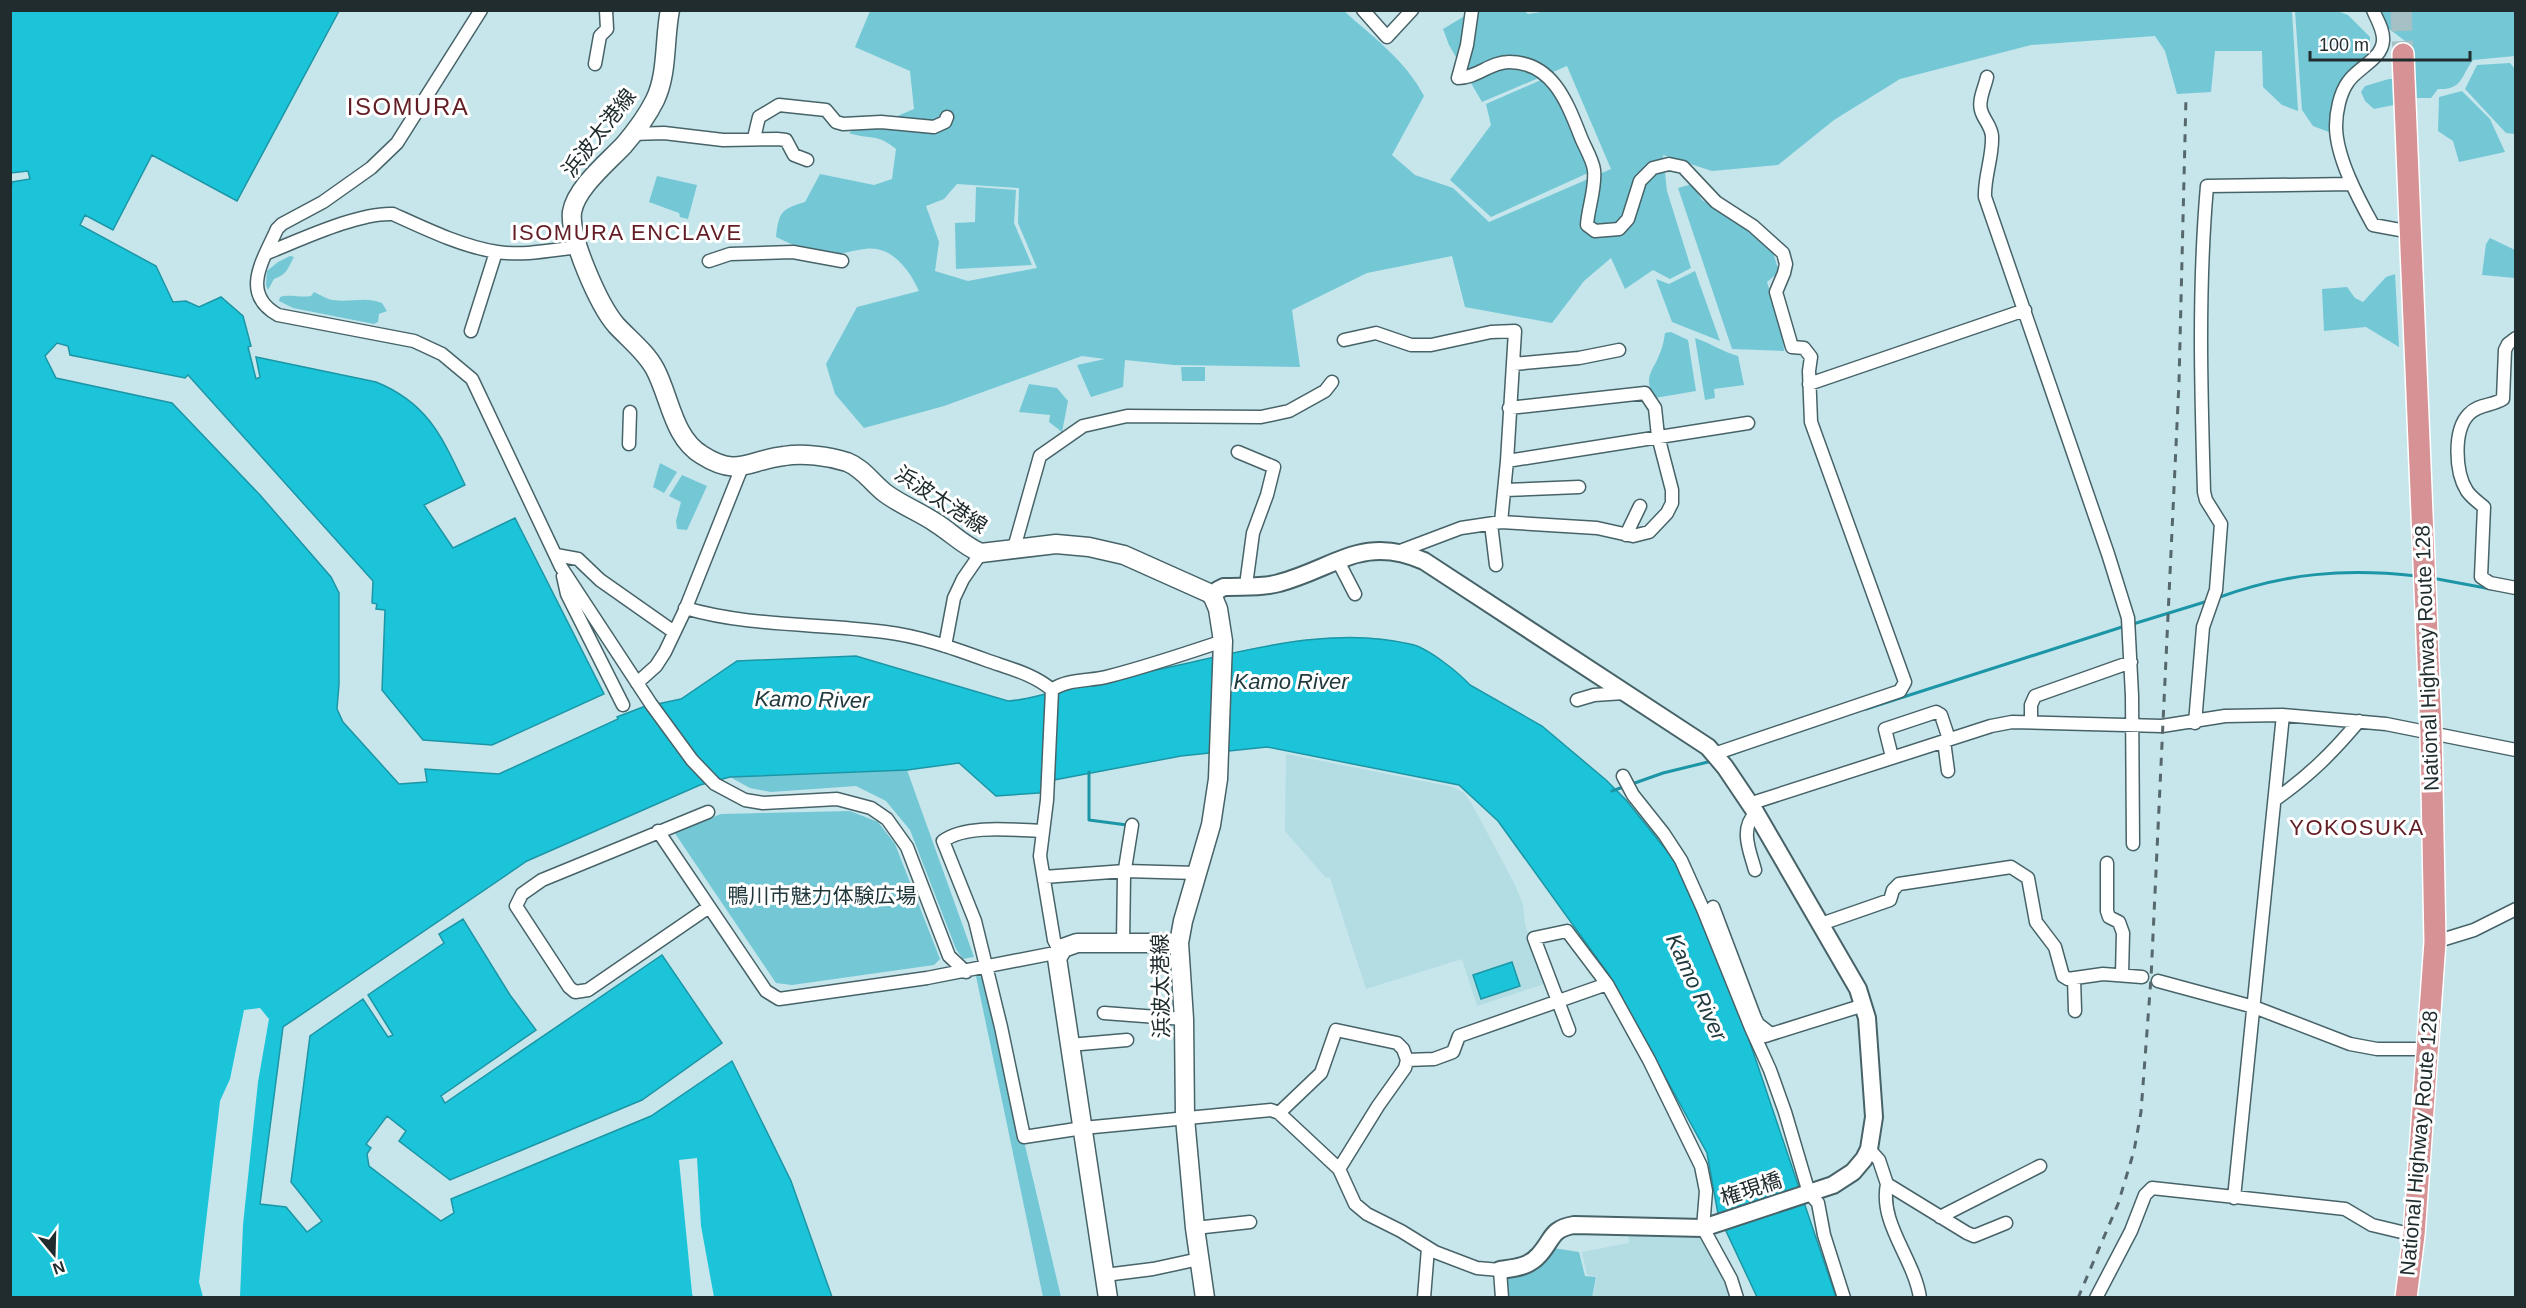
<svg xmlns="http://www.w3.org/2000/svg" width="2526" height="1308" font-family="Helvetica,'Noto Sans JP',sans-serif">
  <rect width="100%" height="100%" fill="#c6e6ec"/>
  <path fill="#b3dce3" d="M 1286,754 L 1453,787 L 1464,793 L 1473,806 L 1514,883 L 1523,904 L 1525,925 L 1547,983 L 1477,1006 L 1462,959 L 1366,989 L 1330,878 L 1325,877 L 1285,831 Z
    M 1628,1232 L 1700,1234 L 1725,1282 L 1730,1297 L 1593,1297 L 1597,1276 L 1587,1275 L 1582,1252 L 1629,1243 Z"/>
  <path fill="#74c7d5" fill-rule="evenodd" d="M 1554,10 L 2292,11 L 2298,111 L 2282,105 L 2263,87 L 2262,51 L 2215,51 L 2211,92 L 2177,94 L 2165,51 L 2155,36 L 2031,45 L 1900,79 L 1834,120 L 1778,165 L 1712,171 L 1663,155 L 1667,191 L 1691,268 L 1670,279 L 1653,270 L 1625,289 L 1611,258 L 1584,281 L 1552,323 L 1465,307 L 1452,256 L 1367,273 L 1292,310 L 1300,367 L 1174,365 L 1125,360 L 1123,387 L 1091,397 L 1077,365 L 1105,359 L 1082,356 L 944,406 L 864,428 L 835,394 L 826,364 L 857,307 L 919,291 C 909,269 891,245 865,249 C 854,250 843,254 833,254 C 812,255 794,245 776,237 C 779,212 781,209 805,202 L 820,174 L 874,185 L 892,179 L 896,149 C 877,133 870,140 849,133 L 854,129 L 869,128 L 914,109 L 910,71 L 855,47 L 870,11 L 1344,11 C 1373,37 1406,61 1424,96 L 1392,155 L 1415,175 L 1453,188 L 1489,222 L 1611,169 L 1567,66 L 1482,102 L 1449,45 L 1443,29 L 1473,11 L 1524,11 L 1528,14 ZM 957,184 L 1019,188 L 1018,223 L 1037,268 L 968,281 L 935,271 L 939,242 L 926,206 L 944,199 Z
    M 2295,11 L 2337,11 L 2348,15 L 2370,37 L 2370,54 L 2344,78 L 2329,132 L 2313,126 L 2302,110 Z
    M 2381,11 L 2515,11 L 2515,56 L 2473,60 C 2460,77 2463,90 2438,89 L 2431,98 L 2415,98 L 2408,57 L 2409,44 L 2384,25 Z
    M 2510,63 L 2515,69 L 2515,134 L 2506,133 L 2465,89 L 2477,65 Z
    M 2389,79 L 2395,79 L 2394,105 L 2374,109 L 2365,101 L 2361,92 L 2365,86 Z
    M 1541,80 L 1556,95 L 1587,161 L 1588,173 L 1491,217 L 1450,180 L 1491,125 L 1486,104 Z
    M 2462,91 L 2490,119 L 2505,152 L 2459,162 L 2453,141 L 2438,131 L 2439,97 Z
    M 657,176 L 697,185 L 688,219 L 680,217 L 679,213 L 649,202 Z
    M 1692,184 L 1702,200 L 1748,229 L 1773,252 L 1779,272 L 1767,282 L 1783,334 L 1784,351 L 1732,349 L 1678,188 Z
    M 976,187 L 1016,190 L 1014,223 L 1032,265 L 956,269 L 955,223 L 975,222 Z
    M 2490,238 L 2515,250 L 2515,278 L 2482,275 L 2486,244 Z
    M 290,256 L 294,257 C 287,270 287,274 274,279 L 268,290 L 266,285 L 267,271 L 278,262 Z
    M 1695,271 L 1720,341 L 1672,322 L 1656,279 L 1669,284 Z
    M 2395,274 L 2399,347 L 2366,327 L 2324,331 L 2322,289 L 2347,287 L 2355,298 L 2363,302 L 2386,277 Z
    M 314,292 C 321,295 326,299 333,300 C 352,303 364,296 382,303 L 387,311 L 379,314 L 378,322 L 374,324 L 293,308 L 279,301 L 280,297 C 291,294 300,298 311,296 Z
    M 1671,332 L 1688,340 L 1696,391 L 1655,398 C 1642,377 1653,372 1660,353 C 1663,346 1664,339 1665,333 Z
    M 1695,338 C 1710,343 1723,352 1738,356 L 1744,385 L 1714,389 L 1715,398 L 1705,400 Z
    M 1181,367 L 1205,367 L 1205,381 L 1182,381 Z
    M 1029,384 L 1057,388 L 1068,401 L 1062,432 L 1049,422 L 1050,415 L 1019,412 Z
    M 660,463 L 677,472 L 664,493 L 653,487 Z
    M 682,475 L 707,486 L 687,530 L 677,529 L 676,521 L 681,502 L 669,496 Z
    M 907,770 L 974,957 L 963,959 L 956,949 L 910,830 L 886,801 L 856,786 L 771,792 L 750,788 L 730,777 Z
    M 850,811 L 878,822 L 895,844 L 940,959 L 934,965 L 792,985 L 776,983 L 674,832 L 721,814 Z
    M 976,976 L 985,977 L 1061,1297 L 1043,1297 Z
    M 1553,1248 L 1579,1252 L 1585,1276 L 1596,1277 L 1592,1298 L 1504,1297 L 1503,1280 L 1508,1273 C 1531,1269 1540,1270 1553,1248 Z"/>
  <path fill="#1bc4d9" stroke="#1c96a6" stroke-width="1.5" d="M 11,11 L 339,11 L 237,201 L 152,155 L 113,230 L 85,215 L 80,225 L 156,266 L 173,302 L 186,301 L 199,307 L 221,297 L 243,316 L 251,346 L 248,347 L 256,379 L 260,377 L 256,357 L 376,382 C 428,403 442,437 465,485 L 424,505 L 453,548 L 515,518 L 604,694 L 492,745 L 423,740 L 382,690 L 385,610 L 376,609 L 377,604 L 372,603 L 373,581 L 188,375 L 185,378 L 70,355 L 68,346 L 57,343 L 45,356 L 56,378 L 172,403 L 260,495 L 331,577 L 339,593 L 339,684 L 337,709 L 343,722 L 399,784 L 427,782 L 425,769 L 499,774 L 618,719 L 617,717 L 643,707 L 681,699 L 737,661 L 856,656 L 1008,701 C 1027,700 1045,693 1064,690 C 1107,681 1150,671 1193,662 C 1263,646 1339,627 1410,644 C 1427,647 1458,672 1470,685 L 1542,726 L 1606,780 L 1626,800 L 1675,861 L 1720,954 L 1836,1297 L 1757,1297 L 1718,1214 L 1707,1153 L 1609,975 L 1498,821 L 1459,785 L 1267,747 L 1181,756 L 1054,780 L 1039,793 L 996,796 L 959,763 L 907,770 L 730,777 L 700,785 L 527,861 L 283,1027 L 260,1204 L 286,1207 L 307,1232 L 322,1221 L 291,1182 L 310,1036 L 363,999 L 388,1037 L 393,1035 L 368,995 L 444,943 L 439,934 L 463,919 L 510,995 L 536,1030 L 441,1096 L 445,1103 L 662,955 L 722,1043 L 642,1100 L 450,1180 L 399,1141 L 406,1131 L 387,1116 L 366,1144 L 371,1148 L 367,1154 L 369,1166 L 441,1221 L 454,1213 L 451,1199 L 651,1116 L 732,1061 L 791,1181 L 832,1297 L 11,1297 L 10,196 L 12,182 L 30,179 L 28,171 L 11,173 Z
    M 1512,962 L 1520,986 L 1481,999 L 1473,975 Z"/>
  <path fill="#c6e6ec" d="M 260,1008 L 269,1019 L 258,1082 L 243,1225 L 240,1297 L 203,1297 L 199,1282 L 220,1101 L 230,1079 L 244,1010 Z
    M 697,1158 L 701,1226 L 714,1297 L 693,1297 L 692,1293 L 679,1160 Z"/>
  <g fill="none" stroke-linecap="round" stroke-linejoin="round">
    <path stroke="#1c96a6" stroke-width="3" d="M 2432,578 L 2491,589
      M 2217,598 C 2285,573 2345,568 2417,576
      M 2133,624 L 2208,601
      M 1866,709 L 2122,627
      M 1724,757 L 1746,749
      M 1089,772 L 1089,820 L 1127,825
      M 1632,784 L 1663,773 L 1712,761
      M 1612,791 L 1626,786"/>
    <path stroke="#a5c1c6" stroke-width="21" stroke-dasharray="21 10" stroke-linecap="butt" d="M 2401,10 L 2403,54"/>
    <defs>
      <path id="minor" d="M 481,10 L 397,143 L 371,168 L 323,202 L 282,224 L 277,229 C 264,259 239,293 278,315 L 414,341 L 442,354 L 472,379 L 561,567 L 651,704 L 692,760 L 715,784 L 745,800 L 763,803 L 837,799 L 871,808 L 887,819 L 907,847 L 949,956 L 966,972
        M 1363,10 L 1387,37 L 1412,10
        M 1472,10 L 1467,45 L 1458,78 C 1477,78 1490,62 1509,62 C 1554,62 1568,105 1582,140 C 1586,149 1593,161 1594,170 C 1596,188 1588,208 1587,225 L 1595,231 L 1619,229 L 1628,219 L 1640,181 L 1653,168 L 1669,164 L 1683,167 L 1716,202 L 1753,226 L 1783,253 L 1786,264 L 1784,273 L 1776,292 L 1792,347 L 1804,348 L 1811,357 L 1809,371 L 1811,422 L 1905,682 L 1900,691 L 1714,754
        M 2373,10 C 2377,20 2384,30 2383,41 C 2382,59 2357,68 2348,82 C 2340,93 2336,112 2336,126 C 2336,157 2358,198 2373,225 L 2411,232
        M 595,64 L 600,36 L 607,29 L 606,10
        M 1987,77 C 1985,87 1978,100 1981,110 C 1983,119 1991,125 1992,136 C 1993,157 1984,177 1985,197 L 2108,554 L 2128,618 L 2132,696 L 2133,844
        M 632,134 L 664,133 L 723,140 L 777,139 L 786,140 L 794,155 L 807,160
        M 754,138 L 759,117 L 779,105 L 826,110 L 836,122 L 843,124 L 881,122 L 934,127 L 945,122 L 947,117
        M 267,253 C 300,240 359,212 393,214 C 426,229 461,246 497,252 C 523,256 552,250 579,247
        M 709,261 L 730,254 L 793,252 L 842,261
        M 471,331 L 496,252
        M 2516,338 L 2508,344 L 2505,350 L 2503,399 C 2492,406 2478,404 2469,414 C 2453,430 2455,472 2467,491 C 2471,497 2478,502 2484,507 L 2481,577 L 2490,583 L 2516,588
        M 1344,340 L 1376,333 L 1411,345 L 1431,345 L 1491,332 L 1515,331 L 1507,461 L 1501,522
        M 1514,364 L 1579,358 L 1619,350
        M 1809,384 L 2025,310
        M 629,444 L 630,412
        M 1238,452 L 1274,467 L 1267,495 L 1253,533 L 1246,585
        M 1507,461 L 1748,423
        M 1505,490 L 1579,487
        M 1491,524 L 1496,565
        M 1626,535 L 1640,506
        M 1014,548 L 1040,456 L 1083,426 L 1127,416 L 1261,417 L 1289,411 L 1325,391 L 1332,382
        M 1400,551 L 1461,528 L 1501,522 L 1597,528 L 1633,536 L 1649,532 L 1667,513 L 1672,503 L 1672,490 L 1658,436 L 1655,408 L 1645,393 L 1509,408
        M 556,555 L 578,559 L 600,580 L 674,632
        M 1338,561 L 1355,594
        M 563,576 L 567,594 L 623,705
        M 945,646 L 954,598 L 963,579 L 981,553
        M 637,683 L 656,666 L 665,652 L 685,610 L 742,467
        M 1052,690 C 1066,679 1090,681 1106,677 C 1146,667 1184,654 1223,641
        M 1577,700 L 1594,695 L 1624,693
        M 2031,721 L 2031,705 L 2035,696 L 2131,662
        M 2195,723 L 2203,627 L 2216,590 L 2221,524 L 2206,500 L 2204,492 C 2201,389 2198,289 2207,186 L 2351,184
        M 1944,741 L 1948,771
        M 1892,757 L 1885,729 L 1936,712 L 1941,715 L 1949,739
        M 1623,776 L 1633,795 L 1664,834 L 1681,860 L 1703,909 L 1751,1028 L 1770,1070 L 1785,1112 L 1809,1193 L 1818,1203 L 1824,1235 L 1844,1298
        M 2276,799 C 2310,775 2333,752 2359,721
        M 1749,804 L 1991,726 L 2012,722 L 2162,726 L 2225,716 L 2283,715 L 2386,724 L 2516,750
        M 708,812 L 542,880 L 522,894 L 516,906 L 569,987 L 575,992 L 588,990 L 709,907
        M 658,831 L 766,991 L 779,999 L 927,978 L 1060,952 L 1054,940 L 1040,856 L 1047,800 L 1052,690 C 1034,674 1008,668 986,660 C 953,648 919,636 885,632 C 818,623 750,627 685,608
        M 1043,831 C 1015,830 966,824 943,841 L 975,921 L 1001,1027 L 1024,1137 L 1083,1128 L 1271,1110 L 1279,1113 L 1339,1169 L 1355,1204 L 1367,1214 L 1401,1231 L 1435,1252 L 1477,1268 L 1500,1270 L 1502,1298
        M 2107,863 L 2107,911 L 2109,917 L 2119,922 L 2123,933 L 2122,975
        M 1755,870 C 1750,852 1739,828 1756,813
        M 1044,877 L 1125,871 L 1197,873
        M 1713,907 L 1755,1018 L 1758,1024 L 1771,1034
        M 1821,924 L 1890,900 L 1893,890 L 1899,884 L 2011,867 L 2028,878 L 2036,922 L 2055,947 L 2063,976 L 2068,979 L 2103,974 L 2142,977
        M 2435,942 L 2474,930 L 2516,909
        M 1123,943 L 1124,875 L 1132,825
        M 2074,978 L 2075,1011
        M 2158,981 L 2254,1007 L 2350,1044 L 2377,1049 L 2426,1049
        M 1104,1013 L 1184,1019
        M 1569,1030 L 1534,938 L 1567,931 L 1607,984 L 1649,1060 L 1701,1166 L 1706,1191 L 1703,1228 L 1731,1279 L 1737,1298
        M 1765,1036 L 1864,1005
        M 1069,1045 L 1127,1040
        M 1407,1060 L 1434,1059 L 1453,1052 L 1459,1036 L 1607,984
        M 1279,1113 L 1321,1073 L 1336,1030 L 1397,1043 L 1403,1049 L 1407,1060 L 1405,1068 L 1378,1106 L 1339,1169
        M 1869,1149 L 1879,1160 L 1887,1184 L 1967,1233 L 1974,1236 L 2006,1223
        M 1887,1184 C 1879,1224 1914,1258 1920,1298
        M 2234,1198 L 2283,715
        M 1940,1217 L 2040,1166
        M 1195,1228 L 1250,1222
        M 1105,1275 L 1153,1269 L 1199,1259
        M 1424,1298 L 1428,1248
        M 2096,1298 L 2131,1231 L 2145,1195 L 2152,1188 L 2345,1209 L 2372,1225 L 2414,1235"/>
      <path id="tertiary" d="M 1213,597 L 1218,590 L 1224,587 C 1242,586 1262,588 1279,583 C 1335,568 1363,534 1424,561 L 1708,747 L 1725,767 L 1756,813 L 1858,989 L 1867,1018 L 1874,1117 L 1869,1149 L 1864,1159 L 1853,1172 L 1833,1185 L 1703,1228 L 1574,1225 C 1550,1229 1553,1240 1539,1255 C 1529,1267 1514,1268 1500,1270"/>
      <path id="secondary" d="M 670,10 C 664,39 668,73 655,100 C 647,116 636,131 624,145 C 608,162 576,188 572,212 C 569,238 599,305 616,325 C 629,339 646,352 655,369 C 670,397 673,438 702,455 C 738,478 748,460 784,456 C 803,453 828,456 847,462 C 863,468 872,483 885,493 C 901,505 920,512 936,523 C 952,533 964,546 981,553 L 1056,544 L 1089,547 L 1124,555 L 1209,593 L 1213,597 L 1218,609 L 1223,641 L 1218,779 L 1211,825 L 1183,921 L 1179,943 L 1184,1019 L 1185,1118 L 1195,1228 L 1205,1298
        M 1108,1298 L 1057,958 L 1063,948 L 1077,943 L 1179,943"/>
      <path id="trunk" d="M 2403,54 L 2431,732 L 2435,942 L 2414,1235 L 2406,1298"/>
    </defs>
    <use href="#minor" stroke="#476368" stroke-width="15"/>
    <use href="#tertiary" stroke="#476368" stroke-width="20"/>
    <use href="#secondary" stroke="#476368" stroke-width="21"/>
    <use href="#trunk" stroke="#fff" stroke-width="24"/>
    <use href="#minor" stroke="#fff" stroke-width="12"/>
    <use href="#tertiary" stroke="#fff" stroke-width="16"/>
    <use href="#secondary" stroke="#fff" stroke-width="18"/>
    <use href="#trunk" stroke="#d69294" stroke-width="21"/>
    <path stroke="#56686c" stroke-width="3" stroke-dasharray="8 8" stroke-linecap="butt" d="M 2078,1298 L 2118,1204 L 2134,1151 L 2141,1112 L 2151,978 L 2179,382 L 2186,97"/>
  </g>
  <g text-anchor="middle" stroke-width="6" stroke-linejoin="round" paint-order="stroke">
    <g font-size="21" fill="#202c2e" stroke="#fff">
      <text transform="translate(599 133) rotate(-52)" y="7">浜波太港線</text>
      <text transform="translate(941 500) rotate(33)" y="7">浜波太港線</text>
      <text transform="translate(2427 658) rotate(-92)" y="7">National Highway Route 128</text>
      <text transform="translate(1161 986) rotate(-91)" y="7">浜波太港線</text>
      <text transform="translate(2419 1143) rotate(-85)" y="7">National Highway Route 128</text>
      <text transform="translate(1751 1189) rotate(-18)" y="7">権現橋</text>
    </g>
    <g font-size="21" fill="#1f373b" stroke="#fff">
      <text x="822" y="903">鴨川市魅力体験広場</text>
    </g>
    <g font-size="22" letter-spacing="1.5" fill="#621d25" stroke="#fff">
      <text x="627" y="240">ISOMURA ENCLAVE</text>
      <text x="2357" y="835">YOKOSUKA</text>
    </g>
    <g font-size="22" font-style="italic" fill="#223b3f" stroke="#fff">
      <text x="1291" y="689">Kamo River</text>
      <text transform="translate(812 699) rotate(1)" y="8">Kamo River</text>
      <text transform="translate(1697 987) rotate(65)" y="8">Kamo River</text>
    </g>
    <g font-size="24" letter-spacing="1.5" fill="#621d25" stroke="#fff">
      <text x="408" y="115">ISOMURA</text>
    </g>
  </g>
  <rect width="2526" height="1308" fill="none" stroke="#202c2e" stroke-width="24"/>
  <g transform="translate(54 1254) rotate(161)" stroke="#ffffff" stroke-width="4.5" paint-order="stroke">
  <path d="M0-4.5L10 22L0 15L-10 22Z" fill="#202c2e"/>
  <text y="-9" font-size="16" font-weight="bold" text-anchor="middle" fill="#202c2e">N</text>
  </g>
  <path d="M2310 51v9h160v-9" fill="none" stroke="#202c2e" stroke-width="3"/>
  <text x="2319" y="51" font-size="18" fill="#202c2e" stroke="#ffffff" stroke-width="4.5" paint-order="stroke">100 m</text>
</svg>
